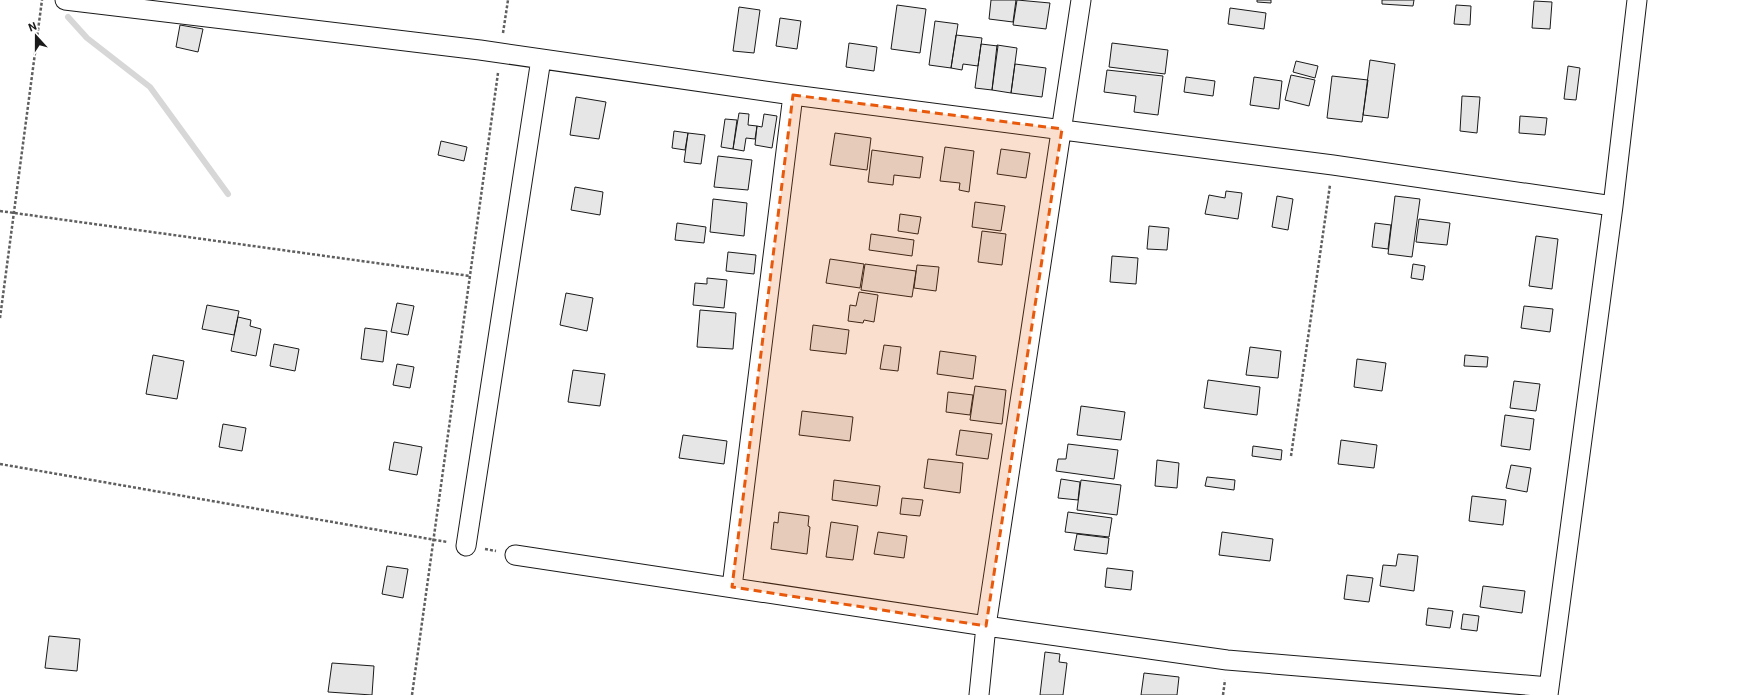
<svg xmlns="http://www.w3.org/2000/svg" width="1764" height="695" font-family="Roboto,sans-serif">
  <rect width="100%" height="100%" fill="#fff"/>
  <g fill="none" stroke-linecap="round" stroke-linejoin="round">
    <path stroke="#d7d7d7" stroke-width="6" d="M 68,17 L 87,38 L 150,87 L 228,194"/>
  </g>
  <path fill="#e6e6e6" stroke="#1a1a1a" d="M 991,0 L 1016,0 L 1013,22 L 989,19 Z
    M 1017,0 L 1050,3 L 1046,29 L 1013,25 Z
    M 1257,0 L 1271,0 L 1271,3 L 1257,2 Z
    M 1382,0 L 1414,0 L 1413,6 L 1382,4 Z
    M 1534,1 L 1552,2 L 1550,29 L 1532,28 Z
    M 897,5 L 926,9 L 920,53 L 891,49 Z
    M 1456,5 L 1471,6 L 1470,25 L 1454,24 Z
    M 739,7 L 760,10 L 754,53 L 733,51 Z
    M 1230,8 L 1266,13 L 1264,29 L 1228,24 Z
    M 780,18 L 801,21 L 797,49 L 776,46 Z
    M 935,21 L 958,24 L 951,68 L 929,65 Z
    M 180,25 L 203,29 L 198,52 L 176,47 Z
    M 956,35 L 982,38 L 978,66 L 963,64 L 962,70 L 951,68 Z
    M 849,43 L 877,47 L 874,71 L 846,67 Z
    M 1112,43 L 1168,50 L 1165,74 L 1109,67 Z
    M 981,44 L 998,46 L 992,90 L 975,88 Z
    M 997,45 L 1017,48 L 1011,93 L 992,90 Z
    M 1370,60 L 1395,64 L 1388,118 L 1363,115 Z
    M 1296,61 L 1318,66 L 1315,78 L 1293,72 Z
    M 1015,64 L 1046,68 L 1042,97 L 1011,93 Z
    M 1568,66 L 1580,68 L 1576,100 L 1564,99 Z
    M 1107,70 L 1163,76 L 1158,115 L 1134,112 L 1136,96 L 1104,92 Z
    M 1291,75 L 1315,80 L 1309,106 L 1285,100 Z
    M 1332,76 L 1368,80 L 1362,122 L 1327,118 Z
    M 1186,77 L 1215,81 L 1213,96 L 1184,92 Z
    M 1254,77 L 1282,81 L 1279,109 L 1250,105 Z
    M 1462,96 L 1480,97 L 1477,133 L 1460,131 Z
    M 576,97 L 606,102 L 599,139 L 570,135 Z
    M 739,113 L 749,114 L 748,125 L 757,126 L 755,139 L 746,138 L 744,151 L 733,149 Z
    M 764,114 L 777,116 L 772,148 L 755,145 L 757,126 L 762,127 Z
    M 1520,116 L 1547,118 L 1545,135 L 1519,133 Z
    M 725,119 L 737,120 L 733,149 L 721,147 Z
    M 674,131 L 688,133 L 685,150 L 672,148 Z
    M 688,133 L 705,135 L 701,164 L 684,162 Z
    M 835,133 L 871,138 L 867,170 L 830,165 Z
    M 441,141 L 467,147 L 464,161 L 438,155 Z
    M 945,147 L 974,151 L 969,192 L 959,190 L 960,183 L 940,181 Z
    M 1001,149 L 1030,153 L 1026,178 L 997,174 Z
    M 872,150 L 923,157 L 920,178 L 894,175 L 893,185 L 868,182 Z
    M 718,156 L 752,160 L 748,190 L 714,187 Z
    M 575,187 L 603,192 L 600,215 L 571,210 Z
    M 1226,191 L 1242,193 L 1238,219 L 1205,214 L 1209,195 L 1225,198 Z
    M 1277,196 L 1293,199 L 1288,230 L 1272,227 Z
    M 1395,196 L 1420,199 L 1412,257 L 1388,254 Z
    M 713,199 L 747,203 L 744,236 L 710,232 Z
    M 975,202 L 1005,206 L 1001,231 L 972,227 Z
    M 900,214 L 921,217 L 918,234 L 898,231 Z
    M 1419,219 L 1450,223 L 1447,245 L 1416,242 Z
    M 677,223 L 706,227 L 704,243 L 675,240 Z
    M 1375,223 L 1391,225 L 1388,249 L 1372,247 Z
    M 1149,226 L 1169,228 L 1167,250 L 1147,249 Z
    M 982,231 L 1006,234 L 1002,265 L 978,262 Z
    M 871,234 L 914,240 L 912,256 L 869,250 Z
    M 1536,236 L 1558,239 L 1552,289 L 1529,286 Z
    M 728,252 L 756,255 L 754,274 L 726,271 Z
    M 1112,256 L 1138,258 L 1136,284 L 1110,282 Z
    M 830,259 L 864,264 L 860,288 L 826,283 Z
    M 865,264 L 916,271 L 912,297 L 861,290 Z
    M 1413,264 L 1425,266 L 1423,280 L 1411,278 Z
    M 917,265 L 939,267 L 936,291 L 914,288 Z
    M 707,278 L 727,280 L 724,308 L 693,305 L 695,283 L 707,284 Z
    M 859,292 L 878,295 L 874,322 L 864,320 L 863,323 L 848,321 L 850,305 L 856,306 Z
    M 566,293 L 593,298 L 587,331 L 560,325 Z
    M 397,303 L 414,306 L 408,335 L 391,332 Z
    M 207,305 L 239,311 L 234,335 L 202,329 Z
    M 1524,306 L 1553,309 L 1550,332 L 1521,328 Z
    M 700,310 L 736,313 L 733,349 L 697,347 Z
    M 238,317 L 251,320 L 250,326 L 261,329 L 256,356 L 231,351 Z
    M 813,325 L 849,330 L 846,354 L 810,350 Z
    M 365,328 L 387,331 L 383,362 L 361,359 Z
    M 274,344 L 299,349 L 295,371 L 270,366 Z
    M 884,345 L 901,347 L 898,371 L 880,369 Z
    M 1250,347 L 1281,351 L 1278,378 L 1246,375 Z
    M 940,351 L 976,356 L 973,379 L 937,374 Z
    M 153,355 L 184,361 L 177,399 L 146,394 Z
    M 1465,355 L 1488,357 L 1487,367 L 1464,366 Z
    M 1357,359 L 1386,363 L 1382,391 L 1354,387 Z
    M 397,364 L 414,367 L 410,388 L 393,385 Z
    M 573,370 L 605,374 L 600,406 L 568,402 Z
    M 1208,380 L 1260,387 L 1257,415 L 1204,408 Z
    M 1514,381 L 1540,384 L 1536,411 L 1510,408 Z
    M 975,386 L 1006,390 L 1002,424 L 970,420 Z
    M 948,392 L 973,395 L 970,415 L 946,412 Z
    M 1081,406 L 1125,412 L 1121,440 L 1077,435 Z
    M 802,411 L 853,417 L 850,441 L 799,435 Z
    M 1505,415 L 1534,419 L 1530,450 L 1501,446 Z
    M 223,424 L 246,428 L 242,451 L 219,447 Z
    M 960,430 L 992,434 L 988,459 L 956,455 Z
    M 683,435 L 727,441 L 724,464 L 679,458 Z
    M 1341,440 L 1377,445 L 1374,468 L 1338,464 Z
    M 394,442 L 422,447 L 417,475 L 389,470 Z
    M 1068,444 L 1118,450 L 1114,479 L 1056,471 L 1058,459 L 1066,459 Z
    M 1253,446 L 1282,450 L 1281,460 L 1252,456 Z
    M 928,459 L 963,463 L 960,493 L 924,488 Z
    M 1157,460 L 1179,463 L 1177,488 L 1155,486 Z
    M 1511,465 L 1531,468 L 1527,492 L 1506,488 Z
    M 1207,477 L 1235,480 L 1234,490 L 1205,486 Z
    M 1061,479 L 1080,482 L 1078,500 L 1058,498 Z
    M 834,480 L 880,486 L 877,506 L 832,500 Z
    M 1081,480 L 1121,485 L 1117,515 L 1077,510 Z
    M 1472,496 L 1506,500 L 1503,525 L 1469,521 Z
    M 902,498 L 923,500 L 920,516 L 900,514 Z
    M 779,512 L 809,516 L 808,526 L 810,527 L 807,554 L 771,549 L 774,522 L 778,523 Z
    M 1068,512 L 1112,518 L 1109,537 L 1065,532 Z
    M 831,522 L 858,526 L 853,560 L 826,557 Z
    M 878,532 L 907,536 L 904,558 L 874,554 Z
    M 1222,532 L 1273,539 L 1270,561 L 1219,555 Z
    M 1077,534 L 1109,538 L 1107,554 L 1074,550 Z
    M 1398,554 L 1418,556 L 1414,591 L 1380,586 L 1383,565 L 1396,566 Z
    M 387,566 L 408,569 L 403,598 L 382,594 Z
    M 1107,568 L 1133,571 L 1131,590 L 1105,587 Z
    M 1347,575 L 1373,578 L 1369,602 L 1344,599 Z
    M 1483,586 L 1525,591 L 1522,613 L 1480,607 Z
    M 1428,608 L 1453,611 L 1450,628 L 1426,625 Z
    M 1463,614 L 1479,616 L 1477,631 L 1461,629 Z
    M 49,636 L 80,639 L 77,671 L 45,668 Z
    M 1045,652 L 1060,654 L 1059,662 L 1067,663 L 1063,695 L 1040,695 Z
    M 332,663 L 374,666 L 372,695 L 328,692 Z
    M 1144,673 L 1179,677 L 1177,695 L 1141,695 Z"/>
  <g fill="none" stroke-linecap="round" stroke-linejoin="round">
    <defs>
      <path id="street" d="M 65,0 L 480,50 L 793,95 L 1333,165 L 1613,206
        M 466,546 L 541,59
        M 515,555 L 986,626 L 1227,660 L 1549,687
        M 732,587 L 793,95
        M 979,695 L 986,626 L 1081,0
        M 1548,695 L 1613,206 L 1637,0"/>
    </defs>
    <use href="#street" stroke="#1a1a1a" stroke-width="21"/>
    <path stroke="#5f5f5f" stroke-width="2.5" stroke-dasharray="3 2" stroke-linecap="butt" d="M 503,33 L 508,0
      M 0,211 L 470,276
      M 0,318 L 42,0
      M 1291,456 L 1330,185
      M 0,464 L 447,542
      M 485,549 L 496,551
      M 412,695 L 498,73
      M 1223,695 L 1225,680"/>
    <use href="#street" stroke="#fff" stroke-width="19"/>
  </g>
  <path fill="#e8590c" fill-opacity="0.2" stroke="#e8590c" stroke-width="3" stroke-dasharray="8 5" stroke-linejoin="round" d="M 793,95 L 1062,129 L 986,626 L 732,587 Z"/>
  <g transform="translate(36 36) rotate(339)" stroke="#ffffff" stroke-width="3" paint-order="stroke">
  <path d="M0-3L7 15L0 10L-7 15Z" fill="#1a1a1a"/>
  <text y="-6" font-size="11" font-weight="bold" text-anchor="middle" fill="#1a1a1a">N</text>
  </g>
</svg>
